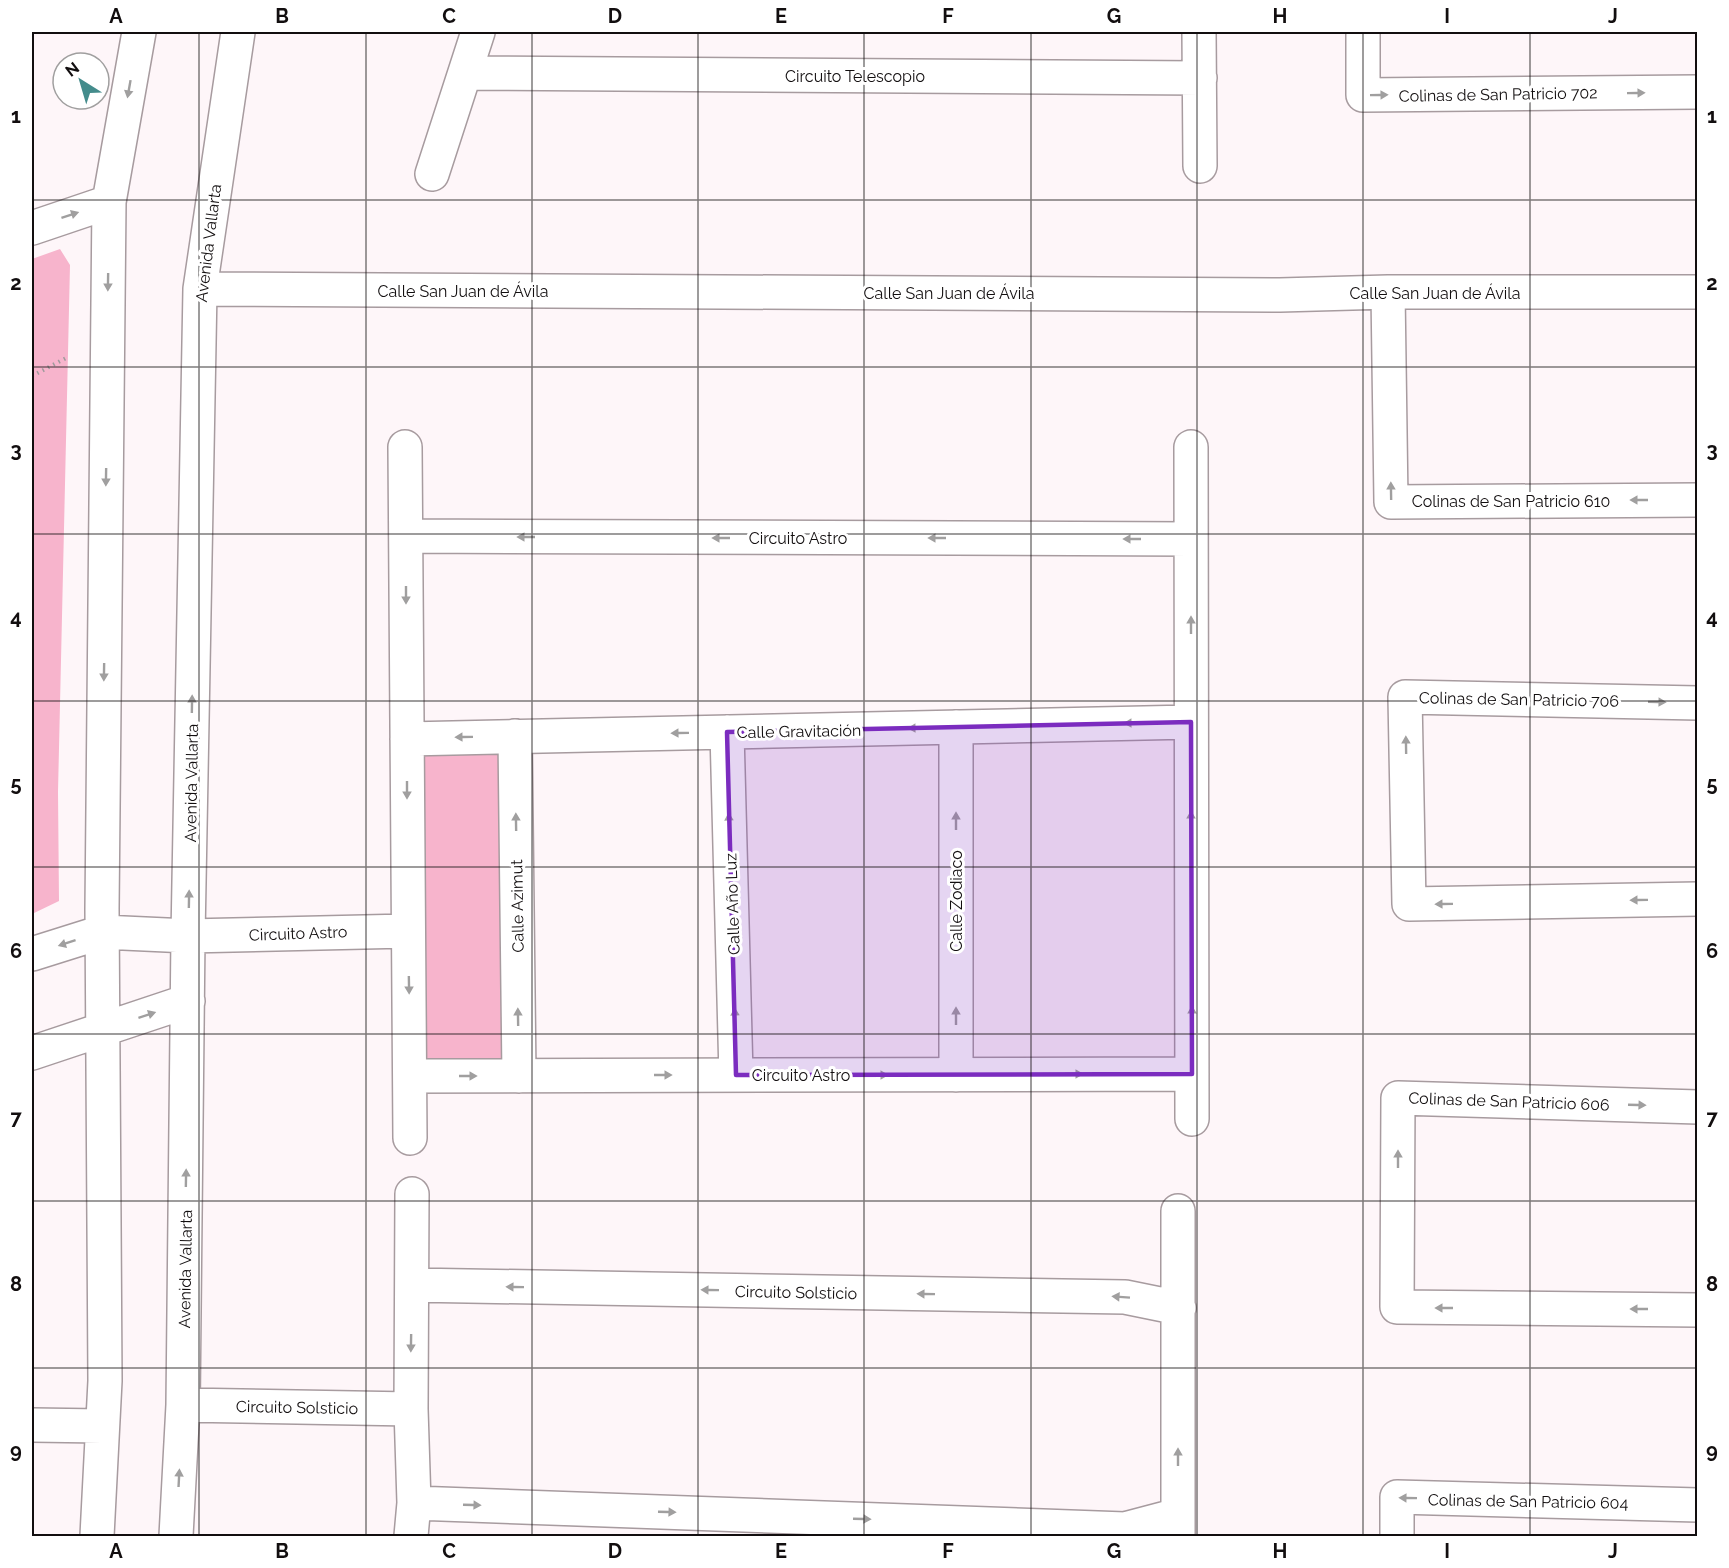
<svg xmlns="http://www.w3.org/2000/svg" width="1729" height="1568" font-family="Raleway,sans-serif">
  <rect width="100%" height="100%" fill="#fef6f9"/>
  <path fill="#f7b4cc" d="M 60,249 L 70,265 L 58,792 L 59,901 L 32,914 L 32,259 Z
    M 511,743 L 519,1076 L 410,1076 L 414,749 Z"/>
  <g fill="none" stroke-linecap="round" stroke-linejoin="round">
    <defs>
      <path id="minor" d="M 1199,32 L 1200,166
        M 1363,32 L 1363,95 L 1698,92
        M 465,73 L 1200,78
        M 432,174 L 478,32
        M 32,228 L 109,202
        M 200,289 L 1280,295 L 1388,292 L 1698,292
        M 1388,292 L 1391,502 L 1698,500
        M 405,447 L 410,1138
        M 1191,447 L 1192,1119
        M 406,536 L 1191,539
        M 1698,703 L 1405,697 L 1409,904 L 1698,899
        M 727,732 L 736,1075
        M 515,736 L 519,1076
        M 407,739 L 1191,722
        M 32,954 L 102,932 L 188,936 L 408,931
        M 32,1053 L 188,1001
        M 956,1075 L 956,727
        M 410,1076 L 1192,1074
        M 1698,1107 L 1398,1098 L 1397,1307 L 1698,1310
        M 1178,1211 L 1178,1536
        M 412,1285 L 1125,1297 L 1179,1308
        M 183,1405 L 411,1409
        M 32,1425 L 102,1426
        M 414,1503 L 1125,1529 L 1178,1515
        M 97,1536 L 105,1381 L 102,909 L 109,202 L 139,32
        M 176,1536 L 183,1405 L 188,936 L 200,289 L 238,32
        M 411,1536 L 414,1503 L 411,1409 L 412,1194
        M 1397,1536 L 1397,1497 L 1698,1505"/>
    </defs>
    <use href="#minor" stroke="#a79b9f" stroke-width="36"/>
    <path stroke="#a09a9c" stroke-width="4" stroke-dasharray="1.5 4.5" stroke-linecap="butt" d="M 32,376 L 68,357"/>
    <use href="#minor" stroke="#fff" stroke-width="33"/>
  </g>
  <defs><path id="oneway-solid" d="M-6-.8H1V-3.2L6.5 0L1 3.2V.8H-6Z" transform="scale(1.5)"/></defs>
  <g fill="#a09f9f">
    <use href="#oneway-solid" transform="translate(129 89) rotate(100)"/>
    <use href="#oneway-solid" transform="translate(1636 93) rotate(-1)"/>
    <use href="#oneway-solid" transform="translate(1379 95) rotate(-1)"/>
    <use href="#oneway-solid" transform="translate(70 215) rotate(-18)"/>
    <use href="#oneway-solid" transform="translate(108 282) rotate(91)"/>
    <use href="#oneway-solid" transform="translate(106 477) rotate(91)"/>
    <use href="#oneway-solid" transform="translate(1391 491) rotate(-91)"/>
    <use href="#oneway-solid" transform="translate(1639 500) rotate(180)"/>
    <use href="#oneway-solid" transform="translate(526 537) rotate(-180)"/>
    <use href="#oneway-solid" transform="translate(721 538) rotate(-180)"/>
    <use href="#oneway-solid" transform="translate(937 538) rotate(-180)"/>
    <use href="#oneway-solid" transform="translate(1132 539) rotate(-180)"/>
    <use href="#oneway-solid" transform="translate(406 595) rotate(90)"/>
    <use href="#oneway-solid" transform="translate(1191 625) rotate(-90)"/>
    <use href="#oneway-solid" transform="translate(104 672) rotate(91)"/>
    <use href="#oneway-solid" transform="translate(1657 702) rotate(1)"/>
    <use href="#oneway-solid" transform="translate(192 704) rotate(-89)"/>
    <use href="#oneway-solid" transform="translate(1133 723) rotate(179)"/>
    <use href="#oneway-solid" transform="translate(917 728) rotate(179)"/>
    <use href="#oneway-solid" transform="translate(680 733) rotate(179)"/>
    <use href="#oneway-solid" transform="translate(464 737) rotate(179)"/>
    <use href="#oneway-solid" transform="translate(1406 745) rotate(-91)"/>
    <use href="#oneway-solid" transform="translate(407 790) rotate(90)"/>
    <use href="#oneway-solid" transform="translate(1191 820) rotate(-90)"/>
    <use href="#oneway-solid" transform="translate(956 821) rotate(-90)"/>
    <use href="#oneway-solid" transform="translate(516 822) rotate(-91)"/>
    <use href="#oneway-solid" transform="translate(729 822) rotate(-92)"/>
    <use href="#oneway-solid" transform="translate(189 899) rotate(-89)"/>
    <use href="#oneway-solid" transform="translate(1639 900) rotate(179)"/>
    <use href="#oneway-solid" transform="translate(1444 904) rotate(179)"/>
    <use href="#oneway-solid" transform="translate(67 943) rotate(162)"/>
    <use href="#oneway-solid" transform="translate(409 985) rotate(89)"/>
    <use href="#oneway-solid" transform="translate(147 1015) rotate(-18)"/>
    <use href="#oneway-solid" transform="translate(1192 1015) rotate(-90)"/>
    <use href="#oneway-solid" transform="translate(956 1016) rotate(-90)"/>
    <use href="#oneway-solid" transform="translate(518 1017) rotate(-91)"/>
    <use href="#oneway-solid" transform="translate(735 1017) rotate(-92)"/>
    <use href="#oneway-solid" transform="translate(1074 1074)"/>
    <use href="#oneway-solid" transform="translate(663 1075)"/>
    <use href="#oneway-solid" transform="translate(879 1075)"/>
    <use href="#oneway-solid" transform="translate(468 1076)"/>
    <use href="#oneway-solid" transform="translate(1637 1105) rotate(2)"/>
    <use href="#oneway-solid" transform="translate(1398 1159) rotate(-90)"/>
    <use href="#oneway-solid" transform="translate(186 1178) rotate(-89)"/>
    <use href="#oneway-solid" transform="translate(515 1287) rotate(-179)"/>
    <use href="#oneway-solid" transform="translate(710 1290) rotate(-179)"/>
    <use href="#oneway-solid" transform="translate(926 1294) rotate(-179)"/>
    <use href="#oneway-solid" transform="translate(1121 1297) rotate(-176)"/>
    <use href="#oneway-solid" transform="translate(1444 1308) rotate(-180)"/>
    <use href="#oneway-solid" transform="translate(1639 1309) rotate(-180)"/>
    <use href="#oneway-solid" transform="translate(411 1343) rotate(91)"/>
    <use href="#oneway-solid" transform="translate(1178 1457) rotate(-90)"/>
    <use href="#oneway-solid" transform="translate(179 1478) rotate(-87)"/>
    <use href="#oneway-solid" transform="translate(1408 1498) rotate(-179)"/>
    <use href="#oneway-solid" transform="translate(472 1505) rotate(2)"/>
    <use href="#oneway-solid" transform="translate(667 1512) rotate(2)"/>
    <use href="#oneway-solid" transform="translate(862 1519) rotate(2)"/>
  </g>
  <path fill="#7b2cbf" fill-opacity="0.2" stroke="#7b2cbf" stroke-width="4.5" stroke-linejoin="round" d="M 1191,722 L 1192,1074 L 736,1075 L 727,732 Z"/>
  <path fill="none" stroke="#120e0f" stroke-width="1.5" stroke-opacity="0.55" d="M 199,32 L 199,1536M 366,32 L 366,1536M 532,32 L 532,1536M 698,32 L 698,1536M 864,32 L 864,1536M 1031,32 L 1031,1536M 1197,32 L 1197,1536M 1363,32 L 1363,1536M 1530,32 L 1530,1536M 32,200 L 1698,200M 32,367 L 1698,367M 32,534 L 1698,534M 32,701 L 1698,701M 32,867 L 1698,867M 32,1034 L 1698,1034M 32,1201 L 1698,1201M 32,1368 L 1698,1368"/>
  <g text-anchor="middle" stroke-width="6" stroke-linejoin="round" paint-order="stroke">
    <g font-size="16" fill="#120e0f" stroke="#fff">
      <text x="855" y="82">Circuito Telescopio</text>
      <text transform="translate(1498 94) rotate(-1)" y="6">Colinas de San Patricio 702</text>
      <text transform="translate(208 243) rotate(-83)" y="6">Avenida Vallarta</text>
      <text x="463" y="297">Calle San Juan de Ávila</text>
      <text x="949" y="299">Calle San Juan de Ávila</text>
      <text x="1435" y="299">Calle San Juan de Ávila</text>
      <text x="1511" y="507">Colinas de San Patricio 610</text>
      <text x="798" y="544">Circuito Astro</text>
      <text transform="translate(1519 699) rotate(1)" y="6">Colinas de San Patricio 706</text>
      <text transform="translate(799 731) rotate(-1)" y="6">Calle Gravitación</text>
      <text transform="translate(191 783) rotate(-89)" y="6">Avenida Vallarta</text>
      <text transform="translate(956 901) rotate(-90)" y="6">Calle Zodiaco</text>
      <text transform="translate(732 904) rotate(-92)" y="6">Calle Año Luz</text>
      <text transform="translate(517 906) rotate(-91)" y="6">Calle Azimut</text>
      <text transform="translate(298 933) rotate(-2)" y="6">Circuito Astro</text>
      <text x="801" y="1081">Circuito Astro</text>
      <text transform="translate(1509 1101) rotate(2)" y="6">Colinas de San Patricio 606</text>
      <text transform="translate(185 1269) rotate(-89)" y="6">Avenida Vallarta</text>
      <text transform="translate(796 1292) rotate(1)" y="6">Circuito Solsticio</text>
      <text transform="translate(297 1407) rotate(1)" y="6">Circuito Solsticio</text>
      <text transform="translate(1528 1501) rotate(1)" y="6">Colinas de San Patricio 604</text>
    </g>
  </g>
  <rect width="1729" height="1568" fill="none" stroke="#ffffff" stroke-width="66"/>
  <g transform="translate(81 81) rotate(323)"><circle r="28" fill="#ffffff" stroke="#a09f9f" stroke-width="1.5"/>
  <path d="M0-4.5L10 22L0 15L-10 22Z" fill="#448c8c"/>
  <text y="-9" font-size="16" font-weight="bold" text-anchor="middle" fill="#120e0f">N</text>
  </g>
  <rect x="33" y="33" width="1663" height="1502" fill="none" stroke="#120e0f" stroke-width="2"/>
  <g font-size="20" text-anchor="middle" font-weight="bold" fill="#120e0f">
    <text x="116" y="23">A</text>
    <text x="282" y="23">B</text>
    <text x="449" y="23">C</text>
    <text x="615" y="23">D</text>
    <text x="781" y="23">E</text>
    <text x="948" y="23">F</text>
    <text x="1114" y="23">G</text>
    <text x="1280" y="23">H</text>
    <text x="1447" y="23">I</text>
    <text x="1613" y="23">J</text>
    <text x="16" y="123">1</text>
    <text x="1712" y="123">1</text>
    <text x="16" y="290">2</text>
    <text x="1712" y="290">2</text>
    <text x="16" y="457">3</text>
    <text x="1712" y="457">3</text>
    <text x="16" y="624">4</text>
    <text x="1712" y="624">4</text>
    <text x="16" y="791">5</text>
    <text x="1712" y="791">5</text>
    <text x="16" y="958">6</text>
    <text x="1712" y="958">6</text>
    <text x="16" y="1125">7</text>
    <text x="1712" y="1125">7</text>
    <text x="16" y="1291">8</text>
    <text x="1712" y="1291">8</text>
    <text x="16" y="1458">9</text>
    <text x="1712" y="1458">9</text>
    <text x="116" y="1558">A</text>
    <text x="282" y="1558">B</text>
    <text x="449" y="1558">C</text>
    <text x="615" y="1558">D</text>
    <text x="781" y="1558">E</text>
    <text x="948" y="1558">F</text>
    <text x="1114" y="1558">G</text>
    <text x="1280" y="1558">H</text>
    <text x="1447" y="1558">I</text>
    <text x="1613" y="1558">J</text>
  </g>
</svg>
